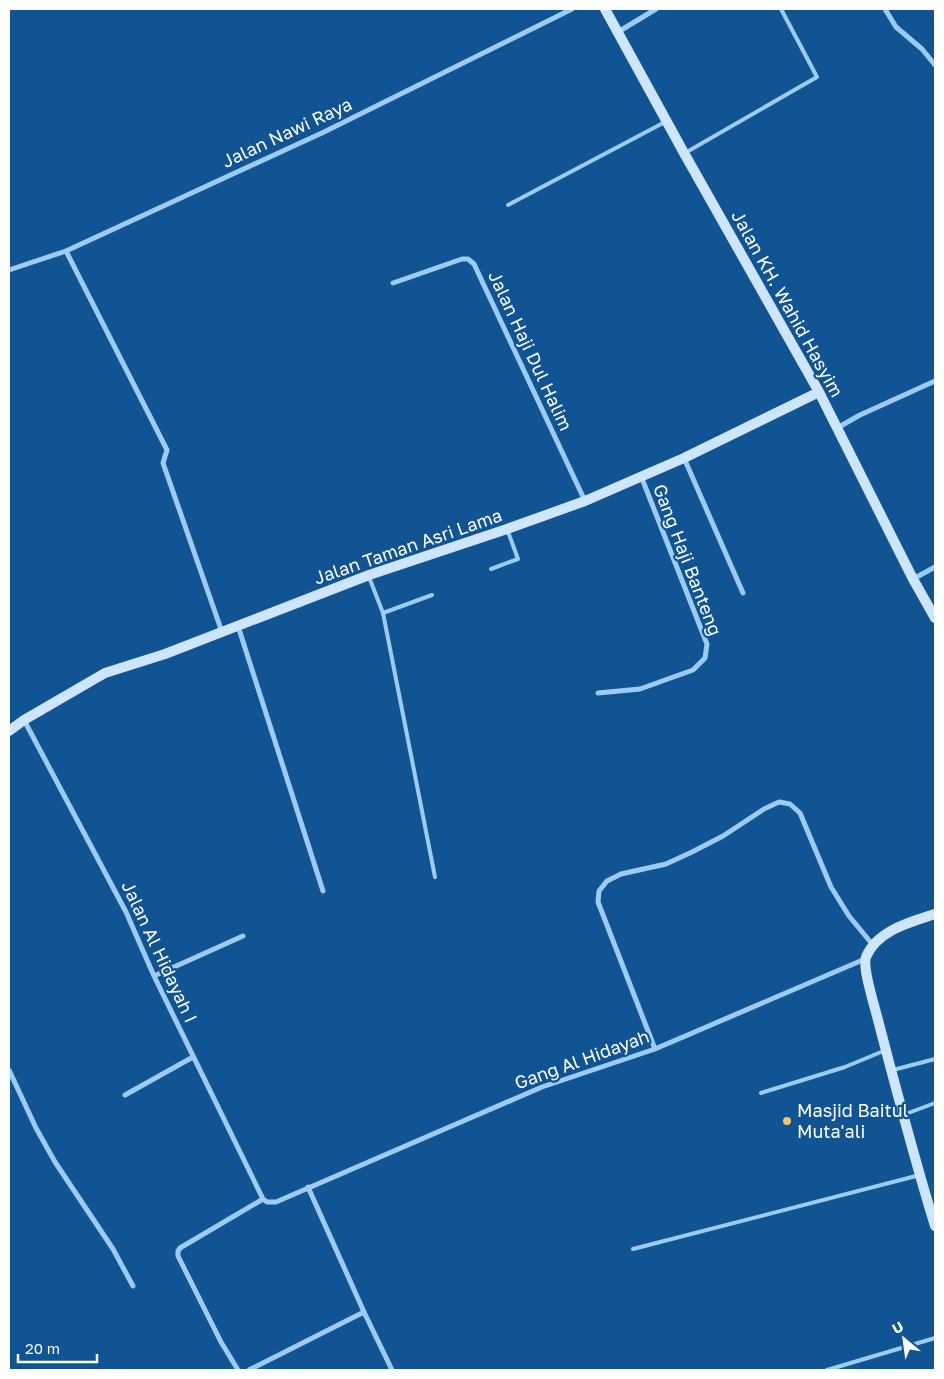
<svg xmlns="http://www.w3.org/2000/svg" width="944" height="1379" font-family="'Golos Text',sans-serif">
  <rect width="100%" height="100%" fill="#105494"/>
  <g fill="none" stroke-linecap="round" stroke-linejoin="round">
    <path stroke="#9dcbf4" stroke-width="4" d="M 685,153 L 817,77 L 781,9
      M 508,205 L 665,122
      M 491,569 L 518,559 L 507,529
      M 369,577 L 383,613 L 435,877
      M 383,613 L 432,595
      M 893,1070 L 935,1059
      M 761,1093 L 845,1067 L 886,1050
      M 903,1115 L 935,1103
      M 633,1249 L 920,1175
      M 827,1370 L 935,1338"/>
    <path stroke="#9dcbf4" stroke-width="5" d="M 885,9 L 896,27 L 922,49 L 935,65
      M 618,32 L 656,9
      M 66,251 L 167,450 L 163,463 L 222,632
      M 9,270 L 66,251 L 324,132 L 572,9
      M 393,283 L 462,259 L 468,259 L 474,264 L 585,501
      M 837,428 L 860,415 L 935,381
      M 684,458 L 743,593
      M 913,579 L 935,567
      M 238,626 L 323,891
      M 598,693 L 640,689 L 693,670 L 705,658 L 707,644 L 641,476
      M 24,720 L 126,912 L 154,976 L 263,1199
      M 154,976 L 243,936
      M 655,1049 L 598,902 L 599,891 L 607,881 L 621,874 L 666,864 L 692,852 L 723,836 L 764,809 L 779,802 L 790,804 L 800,813 L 831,887 L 849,916 L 873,945
      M 9,1070 L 36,1128 L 55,1162 L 113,1249 L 133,1286
      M 125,1095 L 193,1057
      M 308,1187 L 364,1312 L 392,1370
      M 263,1199 L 267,1202 L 276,1202 L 542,1087 L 655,1049 L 865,959
      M 238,1370 L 221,1342 L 178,1256 L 178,1251 L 180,1248 L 263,1199
      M 249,1370 L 364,1312"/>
    <path stroke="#cde6fd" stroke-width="10" d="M 605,9 L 684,153 L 819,392 L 913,579 L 935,618
      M 9,731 L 24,720 L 105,673 L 165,654 L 369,575 L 507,529 L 585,501 L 684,458 L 819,392
      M 935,914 C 911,922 877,930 866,957 C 862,968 875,1007 878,1020 C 896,1089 914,1158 935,1226"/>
  </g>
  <circle fill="#ffc460" stroke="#105494" stroke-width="2" cx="787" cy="1121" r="5"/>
  <g text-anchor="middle" stroke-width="4.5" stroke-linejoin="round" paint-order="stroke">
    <g font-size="18" fill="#fff" stroke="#105494">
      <text transform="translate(287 133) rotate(-25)" y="6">Jalan Nawi Raya</text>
      <text transform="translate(787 304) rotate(61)" y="6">Jalan KH. Wahid Hasyim</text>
      <text transform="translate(530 351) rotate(65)" y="6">Jalan Haji Dul Halim</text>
      <text transform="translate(408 547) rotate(-19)" y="6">Jalan Taman Asri Lama</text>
      <text transform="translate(687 560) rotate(69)" y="6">Gang Haji Banteng</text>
      <text transform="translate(159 952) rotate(65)" y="6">Jalan Al Hidayah I</text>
      <text transform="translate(582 1060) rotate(-20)" y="6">Gang Al Hidayah</text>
    </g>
    <g font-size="18" fill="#fff" stroke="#105494" text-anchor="start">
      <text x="797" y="1117">Masjid Baitul<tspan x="797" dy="21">Muta'ali</tspan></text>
    </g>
  </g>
  <rect width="944" height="1379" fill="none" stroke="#ffffff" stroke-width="20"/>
  <g transform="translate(904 1339) rotate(331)" stroke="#105494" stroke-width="4" paint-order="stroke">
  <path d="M0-4L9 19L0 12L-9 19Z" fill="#ffffff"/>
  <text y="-8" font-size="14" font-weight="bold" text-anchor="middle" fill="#ffffff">U</text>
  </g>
  <path d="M18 1354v8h79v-8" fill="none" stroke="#ffffff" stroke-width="2.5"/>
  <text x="25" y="1354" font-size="15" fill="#ffffff" stroke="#105494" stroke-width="4" paint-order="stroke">20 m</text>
</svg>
